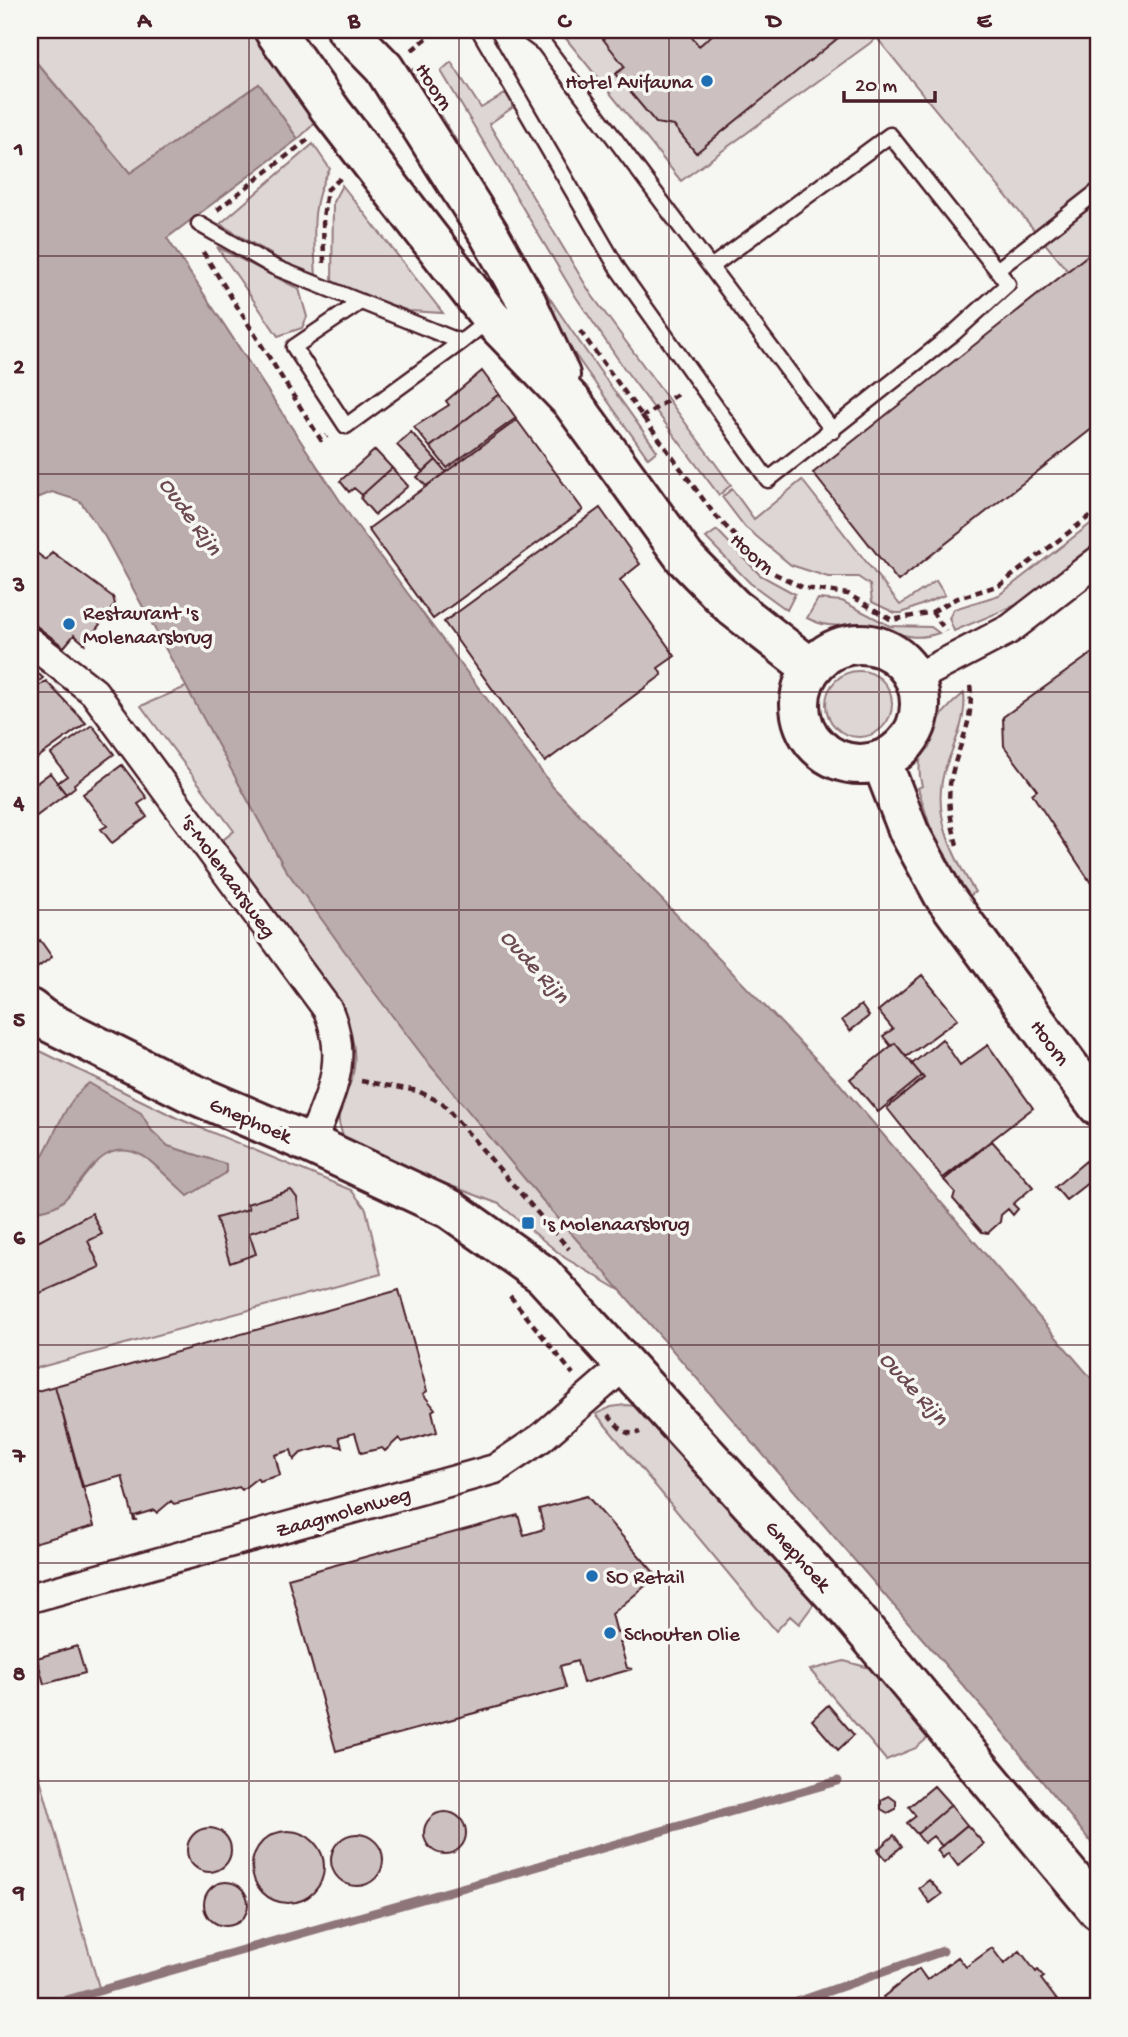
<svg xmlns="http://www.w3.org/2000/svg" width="1128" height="2037" font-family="'Gochi Hand',sans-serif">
  <rect width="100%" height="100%" fill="#f6f6f2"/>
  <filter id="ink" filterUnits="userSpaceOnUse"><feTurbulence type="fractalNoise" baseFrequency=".0143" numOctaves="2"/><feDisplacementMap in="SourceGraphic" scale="14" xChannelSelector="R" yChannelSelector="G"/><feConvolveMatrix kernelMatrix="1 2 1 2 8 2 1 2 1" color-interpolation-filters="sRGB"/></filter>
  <g filter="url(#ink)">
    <path fill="#ddd6d5" stroke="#947a80" stroke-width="2" d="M 30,30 L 252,30 L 316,122 L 298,139 L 259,84 L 130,173 L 30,55 Z
      M 559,30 L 1098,30 L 1098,308 L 877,38 L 681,181 Z
      M 451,62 L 481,108 L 505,94 L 512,99 L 512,108 L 489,124 L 591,294 L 731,485 L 719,495 L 626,371 L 576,297 L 441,71 Z
      M 413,69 C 452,131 487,194 524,257 C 564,324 612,387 657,451 L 648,458 L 564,339 L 402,77 Z
      M 313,144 L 330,169 C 308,203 315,242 316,281 L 220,224 Z
      M 342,185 L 443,313 L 409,311 L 332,284 L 333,202 Z
      M 217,247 L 299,289 L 307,317 L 302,328 L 278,336 Z
      M 802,480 L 900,605 L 936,581 L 945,595 L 902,613 L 895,613 L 872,602 L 870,585 L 858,577 L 828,577 L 791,565 L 745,527 L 722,497 L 732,489 L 754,519 Z
      M 1098,518 L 1098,544 L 1021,603 L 954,631 L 949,618 L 954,609 L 999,595 Z
      M 717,530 L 760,575 L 795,594 L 787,610 L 750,583 L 706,538 Z
      M 818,599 L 842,601 L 890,626 L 931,627 L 939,633 C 905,644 896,628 865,626 C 842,625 828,629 807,618 Z
      M826 704a33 33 0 1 1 66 0a33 33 0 1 1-66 0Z
      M 188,686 L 284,867 L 430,1065 L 623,1292 L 565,1258 L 499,1204 L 351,1148 C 324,1111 349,1103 354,1068 C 357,1044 348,1020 337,1000 L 219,843 L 234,831 L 141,706 Z
      M 964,693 C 967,718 955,742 946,766 C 930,810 952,855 975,892 L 965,899 L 938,852 L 918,788 L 922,786 C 911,751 938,714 964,693 Z
      M 30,1046 L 177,1118 L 351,1190 L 366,1209 L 381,1274 L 30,1370 Z
      M 625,1405 L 637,1406 L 811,1592 L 813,1605 L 799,1624 L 790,1616 L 776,1631 L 596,1414 L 611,1407 Z
      M 844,1661 L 881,1671 L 935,1732 L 916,1748 L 886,1760 L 810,1670 Z
      M 30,1743 L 100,1991 L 41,2007 L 30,2007 Z"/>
    <path fill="#bbadae" stroke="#8e747a" stroke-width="2" d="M 30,55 L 130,173 L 259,84 L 298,139 L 167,238 L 352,519 L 553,787 L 839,1083 L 1098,1386 L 1098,1851 L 993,1720 L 544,1202 L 430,1065 L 374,992 L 284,867 L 105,537 L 80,501 L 52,492 L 30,501 Z
      M 89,1083 L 141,1113 L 152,1131 L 168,1146 L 226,1164 L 226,1173 L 188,1196 C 179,1188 150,1159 143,1156 C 102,1135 88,1178 65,1199 C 55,1209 43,1211 30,1211 L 30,1175 C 54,1146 59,1106 89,1083 Z"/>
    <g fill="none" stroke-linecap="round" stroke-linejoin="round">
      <path stroke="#8e747a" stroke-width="9" d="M 42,2007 L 838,1781
        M 783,2007 L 943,1951"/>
    </g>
    <path fill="#ccc1c0" stroke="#4a1f2b" stroke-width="2" d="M 596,30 L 686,30 L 699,46 L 718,30 L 848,30 L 696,153 L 674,126 L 656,123 L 615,74 L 625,67 Z
      M 1098,247 L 1098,424 L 898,581 L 813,473 Z
      M 482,371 L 499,394 L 430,447 L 414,427 L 449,405 L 446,401 Z
      M 499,394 L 516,418 L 447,468 L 430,447 Z
      M 517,420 L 583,510 L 433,619 L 368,529 Z
      M 411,432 L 436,460 L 423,472 L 397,445 Z
      M 375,450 L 392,468 L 362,495 L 354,488 L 349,492 L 340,481 Z
      M 436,460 L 446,472 L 426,486 L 417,477 Z
      M 392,468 L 408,486 L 375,515 L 361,499 L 362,495 Z
      M 600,508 L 640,564 L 620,580 L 675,656 L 658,668 L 662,675 L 545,762 L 444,622 Z
      M 30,548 L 46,560 L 52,552 L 113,597 L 115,604 L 85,644 L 74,635 L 64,647 L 30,621 Z
      M 1098,649 L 1098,887 L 1095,889 L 1032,794 L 1037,790 L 1004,746 L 1003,717 Z
      M 30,666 L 43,678 L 30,688 Z
      M 46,681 L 86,723 L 30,763 L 30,735 L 39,726 L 30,716 L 30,692 Z
      M 92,725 L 114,754 L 74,784 L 75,787 L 66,794 L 57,783 L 67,776 L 51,754 Z
      M 122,765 L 147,798 L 138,804 L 147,817 L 112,843 L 101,829 L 107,826 L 83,794 Z
      M 50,773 L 66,794 L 30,821 L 30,788 Z
      M 40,940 L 52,957 L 30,973 L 30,947 Z
      M 922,975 L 958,1019 L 906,1057 L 895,1043 L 891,1046 L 883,1036 L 893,1029 L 878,1011 Z
      M 861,1005 L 869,1016 L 850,1031 L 842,1020 Z
      M 942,1039 L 960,1065 L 988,1045 L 1033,1108 L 943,1178 L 887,1108 L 924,1078 L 912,1064 Z
      M 895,1043 L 922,1076 L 878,1112 L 850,1079 Z
      M 992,1141 L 1033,1187 L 1013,1204 L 1018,1209 L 1013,1215 L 1008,1209 L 1001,1215 L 1000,1222 L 988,1233 L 982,1232 L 953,1199 L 955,1192 L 944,1180 Z
      M 1086,1161 L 1098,1175 L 1066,1200 L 1055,1187 Z
      M 291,1190 L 297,1198 L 300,1218 L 249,1233 L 256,1254 L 230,1263 L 216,1218 L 249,1209 L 247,1204 Z
      M 92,1213 L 102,1234 L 88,1241 L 100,1267 L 38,1294 L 30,1278 L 30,1260 L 37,1257 L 32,1245 Z
      M 399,1290 L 427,1391 L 423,1394 L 435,1409 L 432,1411 L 437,1432 L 402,1442 L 399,1438 L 385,1451 L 382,1448 L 361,1453 L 355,1433 L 339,1437 L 342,1447 L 331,1445 L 301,1453 L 294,1460 L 291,1450 L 275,1455 L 280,1475 L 259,1481 L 257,1478 L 242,1490 L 239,1487 L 174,1504 L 171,1501 L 157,1513 L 154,1510 L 134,1516 L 136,1520 L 134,1520 L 122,1476 L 82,1487 L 55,1386 Z
      M 55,1386 L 94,1526 L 30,1544 L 30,1393 Z
      M 587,1496 L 657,1576 L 612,1614 L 617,1633 L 621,1632 L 624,1642 L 620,1643 L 627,1668 L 632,1669 L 583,1683 L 577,1661 L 560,1666 L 566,1688 L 336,1751 L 288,1578 L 518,1515 L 524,1535 L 544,1529 L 539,1509 Z
      M 77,1646 L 85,1673 L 44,1684 L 37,1658 Z
      M 828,1705 L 854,1735 L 838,1750 L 812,1720 Z
      M 934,1786 L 951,1805 L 917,1834 L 907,1823 L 916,1816 L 909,1807 Z
      M 889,1796 L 896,1801 L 896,1809 L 888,1813 L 881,1809 L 881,1800 Z
      M 951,1805 L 967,1825 L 942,1846 L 933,1836 L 924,1843 L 917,1834 Z
      M424 1833a21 21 0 1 1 42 0a21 21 0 1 1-42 0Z
      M 967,1825 L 984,1844 L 958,1866 L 948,1853 L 943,1858 L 937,1850 Z
      M187 1850a22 22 0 1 1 44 0a22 22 0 1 1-44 0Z
      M252 1867a36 36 0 1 1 72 0a36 36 0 1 1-72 0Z
      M331 1860a26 26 0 1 1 52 0a26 26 0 1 1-52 0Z
      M 894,1835 L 902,1846 L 886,1860 L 877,1850 Z
      M 929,1880 L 942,1894 L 930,1903 L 919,1888 Z
      M204 1904a22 22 0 1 1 44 0a22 22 0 1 1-44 0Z
      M 992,1948 L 1004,1964 L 1020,1951 L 1036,1972 L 1038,1970 L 1044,1977 L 1041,1979 L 1062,2007 L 890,2007 L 883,1997 L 919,1969 L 927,1980 L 958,1957 L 966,1967 Z"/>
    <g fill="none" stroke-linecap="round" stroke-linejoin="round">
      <defs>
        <path id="lane" d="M 479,30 L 618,269 L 768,480 L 954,333 L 1008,284 L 890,135 L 711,267
          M 525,30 L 544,44 L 833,431
          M 199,224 L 274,267 L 461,342 L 490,319
          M 997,270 L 1098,191
          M 359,303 L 294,347 L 346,426 L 461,342"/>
        <path id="street" d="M 30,642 L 94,692 L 328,1010 C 350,1063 329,1095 311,1144
          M 914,679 L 1010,629 L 1098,561
          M 30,1598 L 495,1469 L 541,1438 L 626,1364"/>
        <path id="secondary" d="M 30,1009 L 43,1019 L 189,1092 L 311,1144 L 450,1209 L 543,1275 L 848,1610 L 1098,1910"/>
        <path id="primary" d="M 274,30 L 332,112 L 491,318 L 572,402 L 685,558 L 733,607 L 811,668
          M 347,30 L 384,68 L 489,234 L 524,297 L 560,375
          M800 704a60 60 0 1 1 120 0a60 60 0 1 1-120 0Z
          M 881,760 L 909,832 L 944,896 L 1098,1106"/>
      </defs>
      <use href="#lane" stroke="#4a1f2b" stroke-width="19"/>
      <use href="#street" stroke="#4a1f2b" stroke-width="33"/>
      <use href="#secondary" stroke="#4a1f2b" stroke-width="44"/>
      <use href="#primary" stroke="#4a1f2b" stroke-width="44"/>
      <path stroke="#4a1f2b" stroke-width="4.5" stroke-dasharray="7 5" stroke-linecap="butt" d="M 412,50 L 437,30
        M 217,210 L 310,138
        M 203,252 L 321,440 L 327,436
        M 324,263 L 323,218 L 327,190 L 342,177
        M 580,331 L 714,514 L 767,570 L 804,588 L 848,594 L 892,620 L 932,612 L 946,631
        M 641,418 L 679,393
        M 932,612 L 955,599 L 1000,585 L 1098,510
        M 957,845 C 951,822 946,798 952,774 C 961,737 974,724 970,683
        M 361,1081 L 418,1091 L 442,1103 L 569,1249
        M 510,1296 L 573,1374
        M 608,1415 C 618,1426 625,1438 640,1432"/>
      <use href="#lane" stroke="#f6f6f2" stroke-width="14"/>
      <use href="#street" stroke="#f6f6f2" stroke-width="28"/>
      <use href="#secondary" stroke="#f6f6f2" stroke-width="38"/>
      <use href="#primary" stroke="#f6f6f2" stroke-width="38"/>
    </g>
  </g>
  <path fill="none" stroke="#4a1f2b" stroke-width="2" stroke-opacity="0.55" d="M 249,30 L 249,2007M 459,30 L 459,2007M 669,30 L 669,2007M 879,30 L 879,2007M 30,256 L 1098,256M 30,474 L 1098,474M 30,692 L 1098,692M 30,910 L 1098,910M 30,1127 L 1098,1127M 30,1345 L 1098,1345M 30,1563 L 1098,1563M 30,1781 L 1098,1781"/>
  <g fill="#1f6fb2" stroke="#f6f6f2" stroke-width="2.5">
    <circle cx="707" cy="81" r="7"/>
    <circle cx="69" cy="624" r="7"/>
    <rect x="521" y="1216" width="14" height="14" rx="3.5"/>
    <circle cx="592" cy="1576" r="7"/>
    <circle cx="610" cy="1633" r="7"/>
  </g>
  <g text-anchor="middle" stroke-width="7" stroke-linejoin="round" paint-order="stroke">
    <g font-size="21" fill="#4a1f2b" stroke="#f6f6f2" text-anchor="start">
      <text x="693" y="88" text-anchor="end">Hotel Avifauna</text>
      <text x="83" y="619">Restaurant 's<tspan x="83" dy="24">Molenaarsbrug</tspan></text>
      <text x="542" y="1230">'s Molenaarsbrug</text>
      <text x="606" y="1583">SO Retail</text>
      <text x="624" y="1640">Schouten Olie</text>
    </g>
    <g font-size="21" fill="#4a1f2b" stroke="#f6f6f2">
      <text transform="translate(435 86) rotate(58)" y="7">Hoorn</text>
      <text transform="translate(753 553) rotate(43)" y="7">Hoorn</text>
      <text transform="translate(229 875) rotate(54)" y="7">'s-Molenaarsweg</text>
      <text transform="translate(1051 1042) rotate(54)" y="7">Hoorn</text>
      <text transform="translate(251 1119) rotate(23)" y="7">Gnephoek</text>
      <text transform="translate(343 1511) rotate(-16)" y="7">Zaagmolenweg</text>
      <text transform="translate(799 1555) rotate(48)" y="7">Gnephoek</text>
    </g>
    <g font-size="23" font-style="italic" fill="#6c4a52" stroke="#f6f6f2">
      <text transform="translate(192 515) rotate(54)" y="8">Oude Rijn</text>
      <text transform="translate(536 965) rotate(48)" y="8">Oude Rijn</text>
      <text transform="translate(915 1387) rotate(48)" y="8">Oude Rijn</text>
    </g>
  </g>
  <rect width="1128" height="2037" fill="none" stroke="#f6f6f2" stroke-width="77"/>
  <path d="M844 91v10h91v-10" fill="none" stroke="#4a1f2b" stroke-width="3.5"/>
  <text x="855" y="91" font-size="21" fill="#4a1f2b" stroke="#f6f6f2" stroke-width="5" paint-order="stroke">20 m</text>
  <rect x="38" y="38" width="1052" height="1960" fill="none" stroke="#4a1f2b" stroke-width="2.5"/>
  <g font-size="23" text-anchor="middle" font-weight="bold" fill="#4a1f2b">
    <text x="144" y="27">A</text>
    <text x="354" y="27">B</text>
    <text x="564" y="27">C</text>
    <text x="774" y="27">D</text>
    <text x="984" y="27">E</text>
    <text x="19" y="155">1</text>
    <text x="19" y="373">2</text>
    <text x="19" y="591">3</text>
    <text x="19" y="809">4</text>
    <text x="19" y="1026">5</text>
    <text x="19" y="1244">6</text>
    <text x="19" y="1462">7</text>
    <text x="19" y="1680">8</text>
    <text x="19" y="1898">9</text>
  </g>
</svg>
